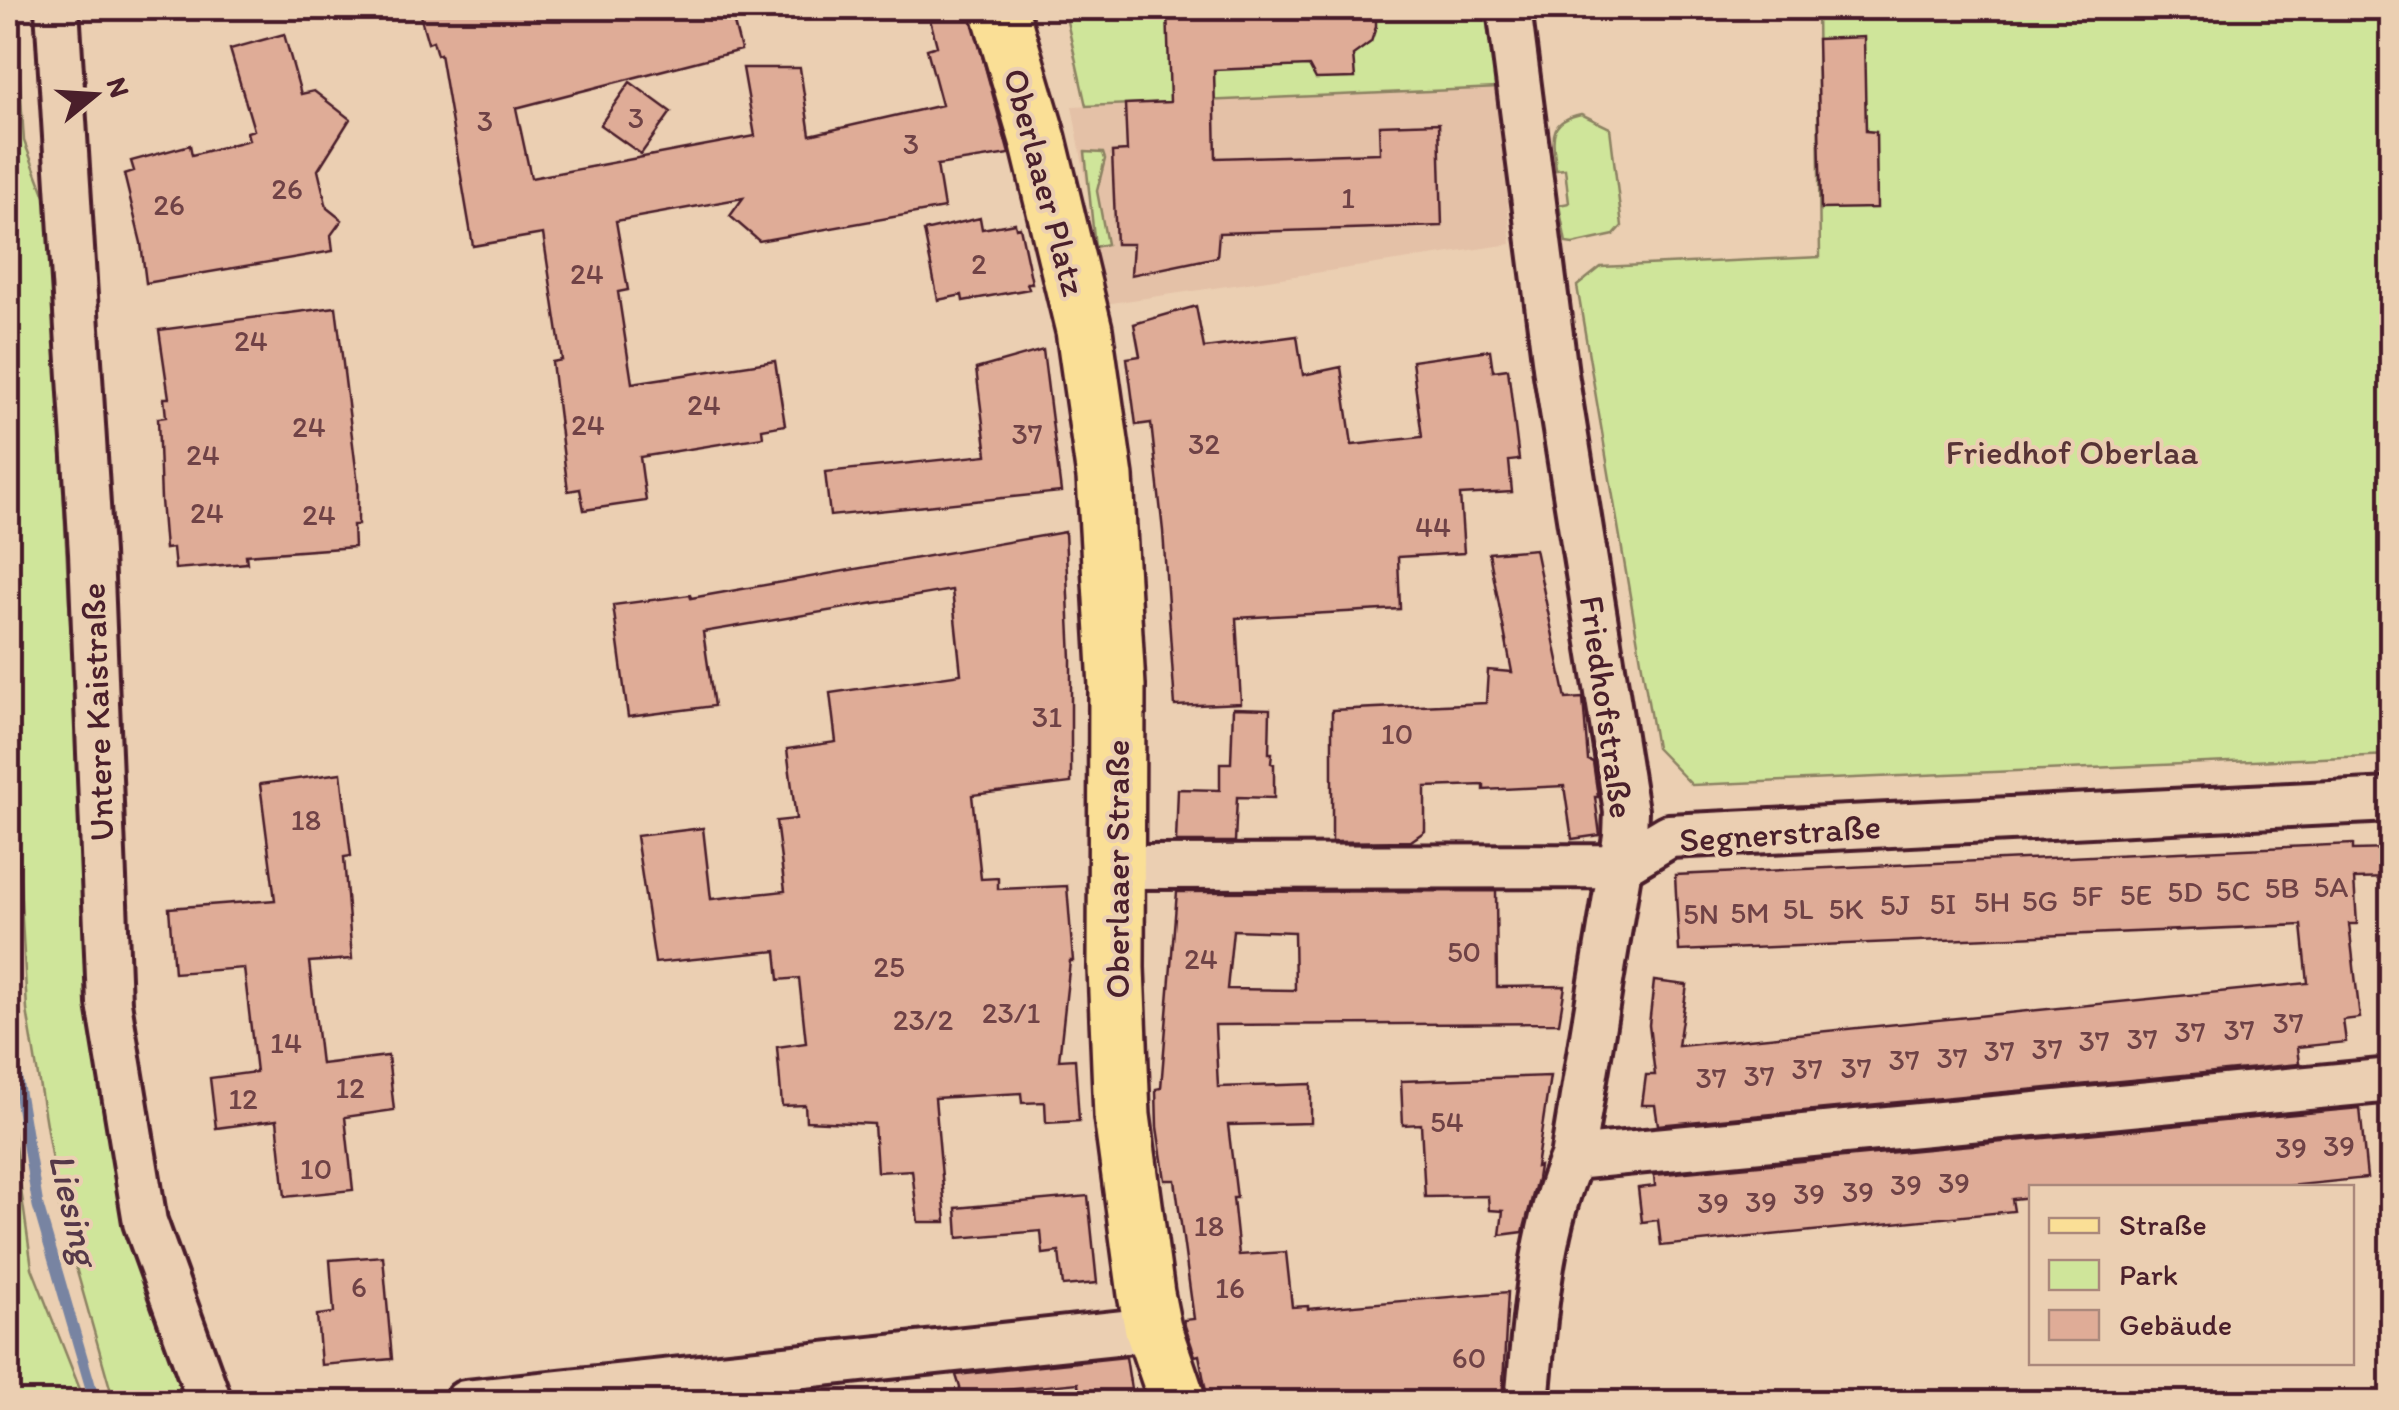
<svg xmlns="http://www.w3.org/2000/svg" width="2399" height="1410" font-family="Itim,sans-serif">
  <rect width="100%" height="100%" fill="#ebcfb2"/>
  <filter id="ink" filterUnits="userSpaceOnUse"><feTurbulence type="fractalNoise" baseFrequency=".01" numOctaves="2"/><feDisplacementMap in="SourceGraphic" scale="20" xChannelSelector="R" yChannelSelector="G"/><feConvolveMatrix kernelMatrix="1 2 1 2 8 2 1 2 1" color-interpolation-filters="sRGB"/></filter>
  <g filter="url(#ink)">
    <path fill="#e4c1a7" d="M 1498,88 L 1511,244 L 1091,306 L 1092,214 L 1072,106 Z"/>
    <path fill="#cfe59a" stroke="#8c8262" stroke-width="2.5" d="M 8,8 L 15,8 L 24,141 L 48,204 L 79,791 L 189,1402 L 114,1402 L 61,1215 L 27,1010 L 8,663 Z
      M 1064,8 L 1490,8 L 1498,88 L 1086,106 Z
      M 1817,8 L 2391,8 L 2391,755 L 1692,785 L 1656,748 L 1577,286 L 1601,267 L 1820,257 Z
      M 1581,114 L 1610,128 L 1622,226 L 1614,235 L 1573,244 L 1566,243 L 1559,205 L 1569,203 L 1565,169 L 1556,170 C 1554,140 1545,122 1581,114 Z
      M 1085,152 L 1103,153 L 1105,159 L 1097,191 L 1107,244 L 1095,247 Z
      M 8,1096 L 32,1268 L 85,1402 L 8,1402 Z"/>
    <g fill="none" stroke-linecap="round" stroke-linejoin="round">
      <path stroke="#7884a2" stroke-width="11" d="M 8,1026 L 38,1206 L 95,1402"/>
    </g>
    <path fill="#dfac97" stroke="#4a1f2b" stroke-width="2.5" fill-rule="evenodd" d="M 418,8 L 730,8 L 741,50 L 516,108 L 531,178 L 755,136 L 743,68 L 800,68 L 810,135 L 942,105 L 927,49 L 937,46 L 927,8 L 969,8 L 1009,154 L 937,165 L 944,208 L 759,241 L 730,216 L 743,198 L 616,221 L 628,290 L 618,292 L 632,383 L 775,361 L 785,425 L 762,429 L 763,437 L 640,457 L 646,501 L 584,510 L 580,489 L 568,491 L 552,362 L 562,360 L 543,234 L 473,246 L 440,54 L 437,55 L 433,41 L 428,43 Z
      M 1167,8 L 1376,8 L 1376,27 L 1371,42 L 1353,55 L 1355,78 L 1316,79 L 1309,66 L 1214,70 L 1216,158 L 1380,153 L 1379,125 L 1439,123 L 1442,226 L 1219,233 L 1217,257 L 1131,275 L 1133,244 L 1116,244 L 1112,152 L 1127,151 L 1125,104 L 1170,102 Z
      M 284,34 L 301,94 L 314,91 L 350,119 L 318,170 L 327,208 L 342,220 L 331,235 L 333,251 L 146,283 L 141,243 L 124,174 L 134,171 L 131,161 L 190,145 L 192,155 L 249,140 L 247,132 L 254,130 L 230,49 Z
      M 1864,37 L 1866,131 L 1876,132 L 1877,208 L 1821,209 L 1817,39 Z
      M 630,82 L 671,112 L 641,154 L 600,125 Z
      M 980,218 L 982,229 L 1015,223 L 1016,228 L 1020,227 L 1032,283 L 1027,283 L 1029,289 L 963,301 L 962,295 L 938,300 L 924,231 Z
      M 1196,306 L 1204,348 L 1297,336 L 1303,375 L 1341,367 L 1352,445 L 1422,437 L 1412,361 L 1490,350 L 1493,371 L 1508,369 L 1519,460 L 1509,461 L 1512,492 L 1460,495 L 1464,553 L 1398,557 L 1400,609 L 1236,618 L 1241,703 L 1175,706 L 1163,531 L 1151,423 L 1136,425 L 1127,358 L 1140,356 L 1134,324 Z
      M 336,307 L 358,485 L 358,525 L 353,525 L 354,547 L 246,555 L 247,563 L 175,569 L 173,548 L 165,549 L 161,500 L 158,418 L 166,417 L 164,398 L 169,398 L 159,330 Z
      M 1043,350 L 1061,492 L 830,516 L 825,472 L 987,455 L 976,369 Z
      M 1065,532 L 1071,659 L 1071,783 L 972,795 L 981,879 L 998,878 L 998,889 L 1067,886 L 1073,961 L 1070,961 L 1059,1060 L 1075,1059 L 1079,1121 L 1046,1123 L 1045,1102 L 1022,1103 L 1021,1093 L 935,1098 L 946,1222 L 918,1222 L 912,1170 L 877,1172 L 874,1124 L 806,1121 L 805,1105 L 782,1106 L 777,1047 L 806,1043 L 799,978 L 779,980 L 776,951 L 655,963 L 636,836 L 703,828 L 711,899 L 785,891 L 776,821 L 796,819 L 787,749 L 836,742 L 830,693 L 961,674 L 952,590 L 703,632 L 714,706 L 628,717 L 613,605 L 690,595 L 691,598 Z
      M 1535,549 L 1566,699 L 1583,698 L 1588,760 L 1593,762 L 1598,797 L 1595,797 L 1600,835 L 1572,839 L 1564,786 L 1484,790 L 1484,785 L 1425,787 L 1425,831 L 1411,841 L 1332,842 L 1332,710 L 1486,703 L 1488,670 L 1512,672 L 1489,553 Z
      M 1233,708 L 1270,709 L 1269,753 L 1272,753 L 1271,763 L 1274,764 L 1274,798 L 1237,797 L 1235,842 L 1176,842 L 1178,789 L 1220,790 L 1220,763 L 1231,763 Z
      M 341,773 L 351,856 L 344,857 L 352,959 L 309,962 L 321,1064 L 388,1056 L 394,1110 L 345,1117 L 353,1190 L 285,1197 L 277,1120 L 216,1128 L 210,1078 L 256,1072 L 244,968 L 174,973 L 169,908 L 275,900 L 260,784 Z
      M 2353,844 L 2353,850 L 2392,849 L 2392,878 L 2354,879 L 2357,924 L 2349,924 L 2360,1018 L 2343,1020 L 2346,1042 L 2297,1047 L 2299,1064 L 1658,1125 L 1655,1105 L 1642,1105 L 1646,1075 L 1655,1075 L 1649,1025 L 1654,981 L 1687,985 L 1678,1046 L 2308,983 L 2302,925 L 1679,951 L 1675,875 Z
      M 1496,891 L 1497,987 L 1565,986 L 1559,1023 L 1215,1025 L 1218,1087 L 1311,1084 L 1311,1123 L 1228,1125 L 1237,1198 L 1233,1198 L 1239,1255 L 1286,1252 L 1292,1307 L 1308,1306 L 1308,1309 L 1508,1292 L 1502,1402 L 1370,1402 L 1369,1393 L 1300,1402 L 1208,1402 L 1199,1355 L 1195,1356 L 1185,1326 L 1184,1320 L 1194,1319 L 1175,1180 L 1165,1180 L 1157,1127 L 1156,1089 L 1161,1088 L 1177,892 ZM 1233,930 L 1294,932 L 1295,990 L 1227,989 Z
      M 1550,1076 L 1536,1167 L 1539,1166 L 1537,1179 L 1523,1232 L 1500,1235 L 1503,1211 L 1489,1210 L 1488,1196 L 1425,1197 L 1421,1124 L 1403,1125 L 1401,1081 Z
      M 2360,1108 L 2367,1178 L 2269,1188 L 2032,1188 L 2032,1197 L 2012,1199 L 2014,1211 L 1661,1246 L 1658,1220 L 1642,1222 L 1638,1188 L 1655,1186 L 1654,1175 Z
      M 1088,1196 L 1097,1283 L 1063,1286 L 1059,1252 L 1043,1254 L 1041,1231 L 958,1238 L 956,1208 Z
      M 383,1256 L 392,1359 L 321,1365 L 317,1315 L 334,1313 L 330,1260 Z
      M 1126,1357 L 1133,1402 L 1080,1402 L 1078,1383 L 962,1394 L 956,1375 Z"/>
    <g fill="none" stroke-linecap="round" stroke-linejoin="round">
      <defs>
        <path id="minor" d="M 57,8 L 91,553 L 109,1003 L 145,1222 L 210,1402
          M 1509,8 L 1556,374 L 1626,811 L 1625,836 L 1572,1158 C 1539,1233 1535,1321 1527,1402
          M 1115,867 L 1619,866 L 1669,836 L 2392,800
          M 1572,1158 L 2392,1080
          M 466,1402 L 1153,1329"/>
        <path id="major" d="M 999,8 L 1038,140 L 1084,330 L 1105,477 L 1117,686 L 1116,968 L 1122,1116 L 1146,1294 L 1153,1329 L 1178,1402"/>
      </defs>
      <use href="#minor" stroke="#4a1f2b" stroke-width="50"/>
      <use href="#major" stroke="#4a1f2b" stroke-width="62"/>
      <use href="#minor" stroke="#ebcfb2" stroke-width="42"/>
      <use href="#major" stroke="#fadf96" stroke-width="55"/>
    </g>
  </g>
  <g text-anchor="middle" stroke-width="8" stroke-linejoin="round" paint-order="stroke">
    <g font-size="30" fill="#6f4246">
      <text x="636" y="128">3</text>
      <text x="485" y="131">3</text>
      <text x="911" y="154">3</text>
      <text x="287" y="199">26</text>
      <text x="1348" y="208">1</text>
      <text x="169" y="215">26</text>
      <text x="979" y="274">2</text>
      <text x="587" y="284">24</text>
      <text x="251" y="351">24</text>
      <text x="704" y="415">24</text>
      <text x="588" y="435">24</text>
      <text x="309" y="437">24</text>
      <text x="1027" y="444">37</text>
      <text x="1204" y="454">32</text>
      <text x="203" y="465">24</text>
      <text x="207" y="523">24</text>
      <text x="319" y="525">24</text>
      <text x="1433" y="537">44</text>
      <text x="1047" y="727">31</text>
      <text x="1397" y="744">10</text>
      <text x="306" y="830">18</text>
      <text x="2331" y="897">5A</text>
      <text x="2282" y="898">5B</text>
      <text x="2233" y="901">5C</text>
      <text x="2185" y="902">5D</text>
      <text x="2136" y="905">5E</text>
      <text x="2087" y="906">5F</text>
      <text x="2040" y="911">5G</text>
      <text x="1992" y="912">5H</text>
      <text x="1943" y="914">5I</text>
      <text x="1895" y="915">5J</text>
      <text x="1798" y="919">5L</text>
      <text x="1846" y="919">5K</text>
      <text x="1750" y="923">5M</text>
      <text x="1701" y="924">5N</text>
      <text x="1464" y="962">50</text>
      <text x="1201" y="969">24</text>
      <text x="889" y="977">25</text>
      <text x="1011" y="1023">23/1</text>
      <text x="923" y="1030">23/2</text>
      <text x="2288" y="1033">37</text>
      <text x="2239" y="1040">37</text>
      <text x="2190" y="1042">37</text>
      <text x="2142" y="1049">37</text>
      <text x="2094" y="1051">37</text>
      <text x="286" y="1053">14</text>
      <text x="2047" y="1059">37</text>
      <text x="1999" y="1061">37</text>
      <text x="1952" y="1068">37</text>
      <text x="1904" y="1070">37</text>
      <text x="1856" y="1078">37</text>
      <text x="1807" y="1079">37</text>
      <text x="1759" y="1086">37</text>
      <text x="1711" y="1088">37</text>
      <text x="350" y="1098">12</text>
      <text x="243" y="1109">12</text>
      <text x="1447" y="1132">54</text>
      <text x="2339" y="1156">39</text>
      <text x="2291" y="1158">39</text>
      <text x="316" y="1179">10</text>
      <text x="1954" y="1193">39</text>
      <text x="1906" y="1195">39</text>
      <text x="1858" y="1202">39</text>
      <text x="1809" y="1204">39</text>
      <text x="1761" y="1212">39</text>
      <text x="1713" y="1213">39</text>
      <text x="1209" y="1236">18</text>
      <text x="359" y="1297">6</text>
      <text x="1230" y="1298">16</text>
      <text x="1469" y="1368">60</text>
    </g>
    <g font-size="35" fill="#4a1f2b" stroke="#ebcfb2">
      <text transform="translate(1045 182) rotate(75)" y="12">Oberlaaer Platz</text>
      <text transform="translate(1607 707) rotate(82)" y="12">Friedhofstraße</text>
      <text transform="translate(97 712) rotate(-92)" y="12">Untere Kaistraße</text>
      <text transform="translate(1780 833) rotate(-4)" y="12">Segnerstraße</text>
      <text transform="translate(1117 869) rotate(-90)" y="12">Oberlaaer Straße</text>
    </g>
    <g font-size="35" fill="#573336" stroke="#ebcfb2">
      <text x="2072" y="464">Friedhof Oberlaa</text>
    </g>
    <g font-size="38" font-style="italic" fill="#563849" stroke="#ebcfb2">
      <text transform="translate(74 1209) rotate(77)" y="13">Liesing</text>
    </g>
  </g>
  <rect width="2399" height="1410" fill="none" stroke="#ebcfb2" stroke-width="40"/>
  <rect x="20" y="20" width="2359" height="1370" fill="none" stroke="#4a1f2b" stroke-width="4" filter="url(#ink)"/>
  <rect x="2029" y="1185" width="325" height="180" fill="#ebcfb2" stroke="#ab897c" stroke-width="2.5"/>
  <rect x="2049" y="1218" width="50" height="15" fill="#fadf96" stroke="#ab897c" stroke-width="2.5"/>
  <text x="2119" y="1235" font-size="30" fill="#4a1f2b">Straße</text>
  <rect x="2049" y="1260" width="50" height="30" fill="#cfe59a" stroke="#ab897c" stroke-width="2.5"/>
  <text x="2119" y="1285" font-size="30" fill="#4a1f2b">Park</text>
  <rect x="2049" y="1310" width="50" height="30" fill="#dfac97" stroke="#ab897c" stroke-width="2.5"/>
  <text x="2119" y="1335" font-size="30" fill="#4a1f2b">Gebäude</text>
  <g transform="translate(95 95) rotate(72)" stroke="#ebcfb2" stroke-width="8" paint-order="stroke">
  <path d="M0-8L18 38L0 25L-18 38Z" fill="#4a1f2b"/>
  <text y="-15" font-size="28" font-weight="bold" text-anchor="middle" fill="#4a1f2b">N</text>
  </g>
</svg>
